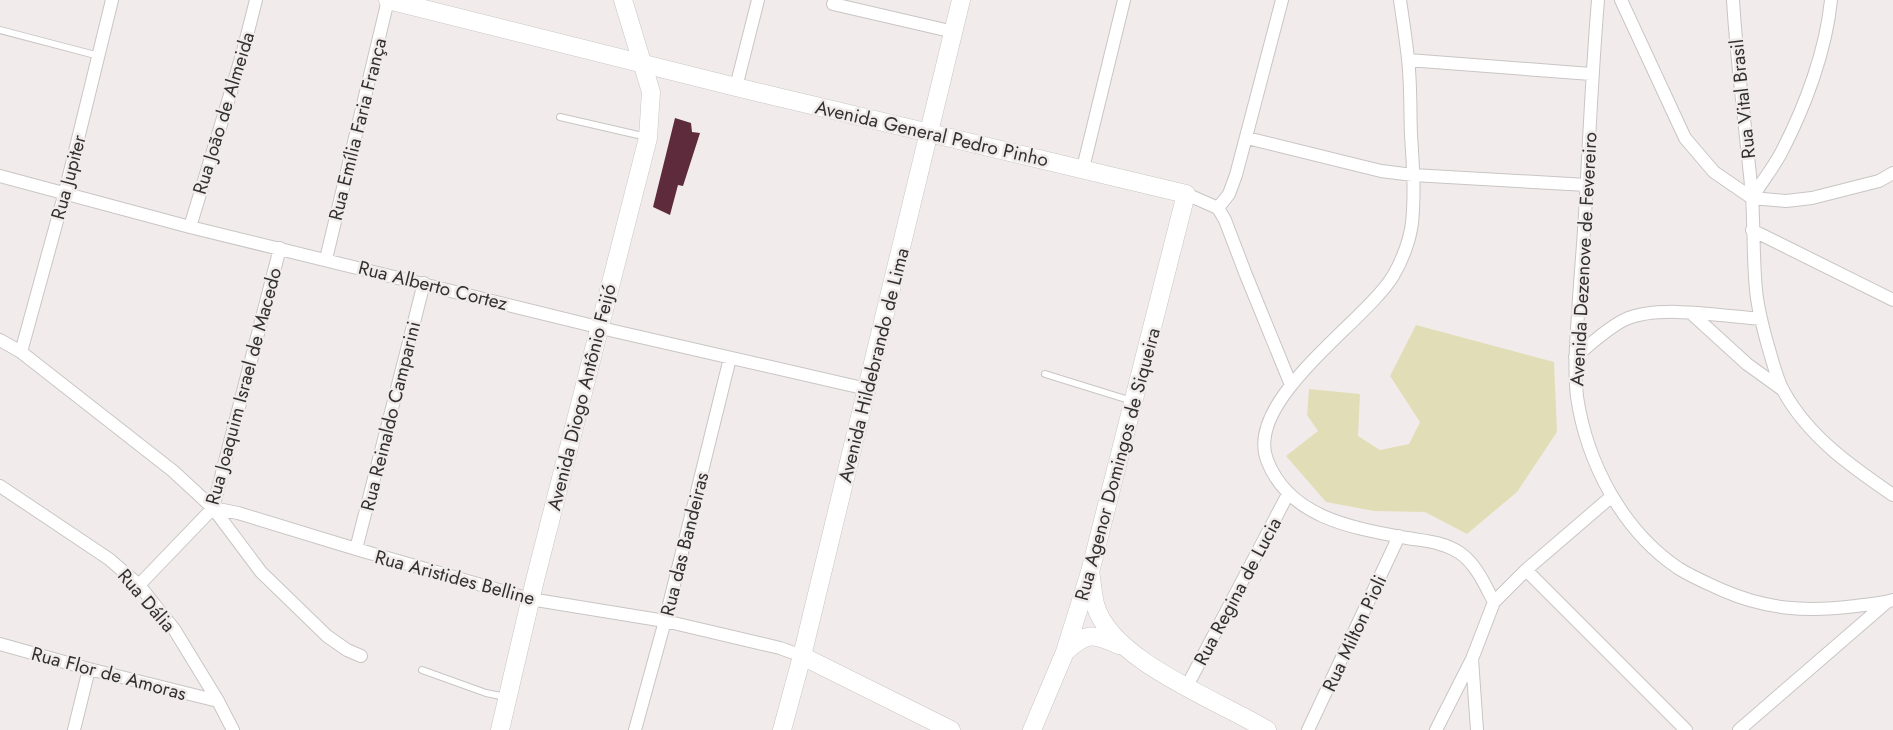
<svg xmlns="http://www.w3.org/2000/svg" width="1893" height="730" font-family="Jost,sans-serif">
  <rect width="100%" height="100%" fill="#f1eceb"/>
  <path fill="#e1deb7" d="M 1416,325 L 1554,362 L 1557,432 L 1517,492 L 1467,534 L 1425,512 L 1374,511 L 1326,502 L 1286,456 L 1318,431 L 1307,415 L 1309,389 L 1360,394 L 1358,436 L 1380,450 L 1409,444 L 1420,422 L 1390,376 Z"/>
  <path fill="#5e2b3c" d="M 675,118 L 691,123 L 692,132 L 700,133 L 683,186 L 678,185 L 670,215 L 653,207 Z"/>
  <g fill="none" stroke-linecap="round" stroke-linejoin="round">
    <defs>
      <path id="lane" d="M 0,30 L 99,56
        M 560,117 L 647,137
        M 1045,374 L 1132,401
        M 422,670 L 486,693 L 506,697"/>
      <path id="street" d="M 1400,0 C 1403,20 1406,40 1408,59 C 1411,84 1410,110 1411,135 C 1413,164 1415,194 1412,223 C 1410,240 1402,261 1393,276 C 1366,321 1244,400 1267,460 C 1289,518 1353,528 1407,538 C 1425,541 1444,542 1460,553 C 1476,564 1485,585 1494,602 L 1472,659 L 1477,730
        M 1598,0 C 1592,72 1589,143 1585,215 C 1583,248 1580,281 1578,314 C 1576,342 1574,370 1577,397 C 1587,463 1622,530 1678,568 C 1692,577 1707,583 1722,590 C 1768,610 1807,612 1856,606 C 1868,604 1881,604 1893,600
        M 1621,0 L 1685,138 L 1714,172 L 1752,198 L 1786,201 L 1812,198 L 1879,181 L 1893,173
        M 1733,0 C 1737,66 1746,130 1752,196 C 1754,227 1753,259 1756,290 C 1758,312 1764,332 1770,353 C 1774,366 1777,380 1784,392 C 1809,437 1852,467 1893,495
        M 833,4 L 954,32
        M 1408,60 L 1591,74
        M 736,87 L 758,0
        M 1247,138 L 1381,171 L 1413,175 L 1587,185
        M 1083,168 L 1124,0
        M 0,176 L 190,227 L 614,331 L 867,389
        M 1186,194 L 1218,208
        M 1752,198 C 1761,183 1773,168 1781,153 C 1805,107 1826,51 1831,0
        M 1218,208 L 1229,194 L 1236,175 L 1282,0
        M 1218,208 L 1225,220 L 1246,275 L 1291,385
        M 190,227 L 242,55 L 256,0
        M 1752,230 L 1893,300
        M 326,259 L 388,0
        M 1691,313 L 1747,364 L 1783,390
        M 0,340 L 21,352 L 173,471 L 213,508 L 238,513 L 356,549 L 530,599 L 665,621 L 780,648 L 802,656
        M 21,352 L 65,192 L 112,0
        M 1575,357 C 1591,344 1606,329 1624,320 C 1657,304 1723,316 1760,319
        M 0,486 L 109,559 L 139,585 L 174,629 L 218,701 L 233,730
        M 213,508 L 261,572 L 327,636 L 347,650 L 361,656
        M 356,549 L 424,283
        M 1526,570 L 1686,730
        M 139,585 L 213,508 L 280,248
        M 1494,602 L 1526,570 L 1612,496
        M 0,644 L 89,669 L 218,701
        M 1186,688 L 1288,494
        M 74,730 L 89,669
        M 635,730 L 665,621 L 730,358
        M 1308,730 L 1399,536
        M 1436,730 L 1471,661
        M 1739,730 L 1887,602"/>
      <path id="secondary" d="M 388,0 L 736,87 L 1186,194 L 1090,572 L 1065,652 L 1032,730
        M 1091,577 C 1092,586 1093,595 1095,604 C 1110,661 1220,701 1267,730
        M 1065,652 C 1087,632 1093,633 1119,645
        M 802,656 L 951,730
        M 500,730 L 535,580 L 648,138 L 651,92 L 623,0
        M 782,730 L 802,656 L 961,0"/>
    </defs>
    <use href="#lane" stroke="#c9c5c4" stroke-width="8"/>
    <use href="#street" stroke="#c9c5c4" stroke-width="14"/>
    <use href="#secondary" stroke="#c9c5c4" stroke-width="19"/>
    <use href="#lane" stroke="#fff" stroke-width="6"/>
    <use href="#street" stroke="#fff" stroke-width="12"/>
    <use href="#secondary" stroke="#fff" stroke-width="18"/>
  </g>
  <g text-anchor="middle" stroke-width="5" stroke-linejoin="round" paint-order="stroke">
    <g font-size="19" fill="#323130" stroke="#f1eceb">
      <text transform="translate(1742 99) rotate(-96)" y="7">Rua Vital Brasil</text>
      <text transform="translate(223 113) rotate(-73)" y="7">Rua João de Almeida</text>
      <text transform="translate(357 129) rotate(-76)" y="7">Rua Emília Faria França</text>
      <text transform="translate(932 133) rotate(13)" y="7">Avenida General Pedro Pinho</text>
      <text transform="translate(68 177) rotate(-75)" y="7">Rua Jupiter</text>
      <text transform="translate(1583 259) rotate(-87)" y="7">Avenida Dezenove de Fevereiro</text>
      <text transform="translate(433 285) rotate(14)" y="7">Rua Alberto Cortez</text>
      <text transform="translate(873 365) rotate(-76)" y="7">Avenida Hildebrando de Lima</text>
      <text transform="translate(243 386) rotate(-75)" y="7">Rua Joaquim Israel de Macedo</text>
      <text transform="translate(581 397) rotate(-76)" y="7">Avenida Diogo Antônio Feijó</text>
      <text transform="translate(390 416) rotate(-76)" y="7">Rua Reinaldo Camparini</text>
      <text transform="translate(1117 464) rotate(-75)" y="7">Rua Agenor Domingos de Siqueira</text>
      <text transform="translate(684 544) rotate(-76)" y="7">Rua das Bandeiras</text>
      <text transform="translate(455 577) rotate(15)" y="7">Rua Aristides Belline</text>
      <text transform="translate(1237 591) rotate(-62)" y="7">Rua Regina de Lucia</text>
      <text transform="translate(147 600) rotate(49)" y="7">Rua Dália</text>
      <text transform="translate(1354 633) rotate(-65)" y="7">Rua Milton Pioli</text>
      <text transform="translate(109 673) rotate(15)" y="7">Rua Flor de Amoras</text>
    </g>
  </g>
</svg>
